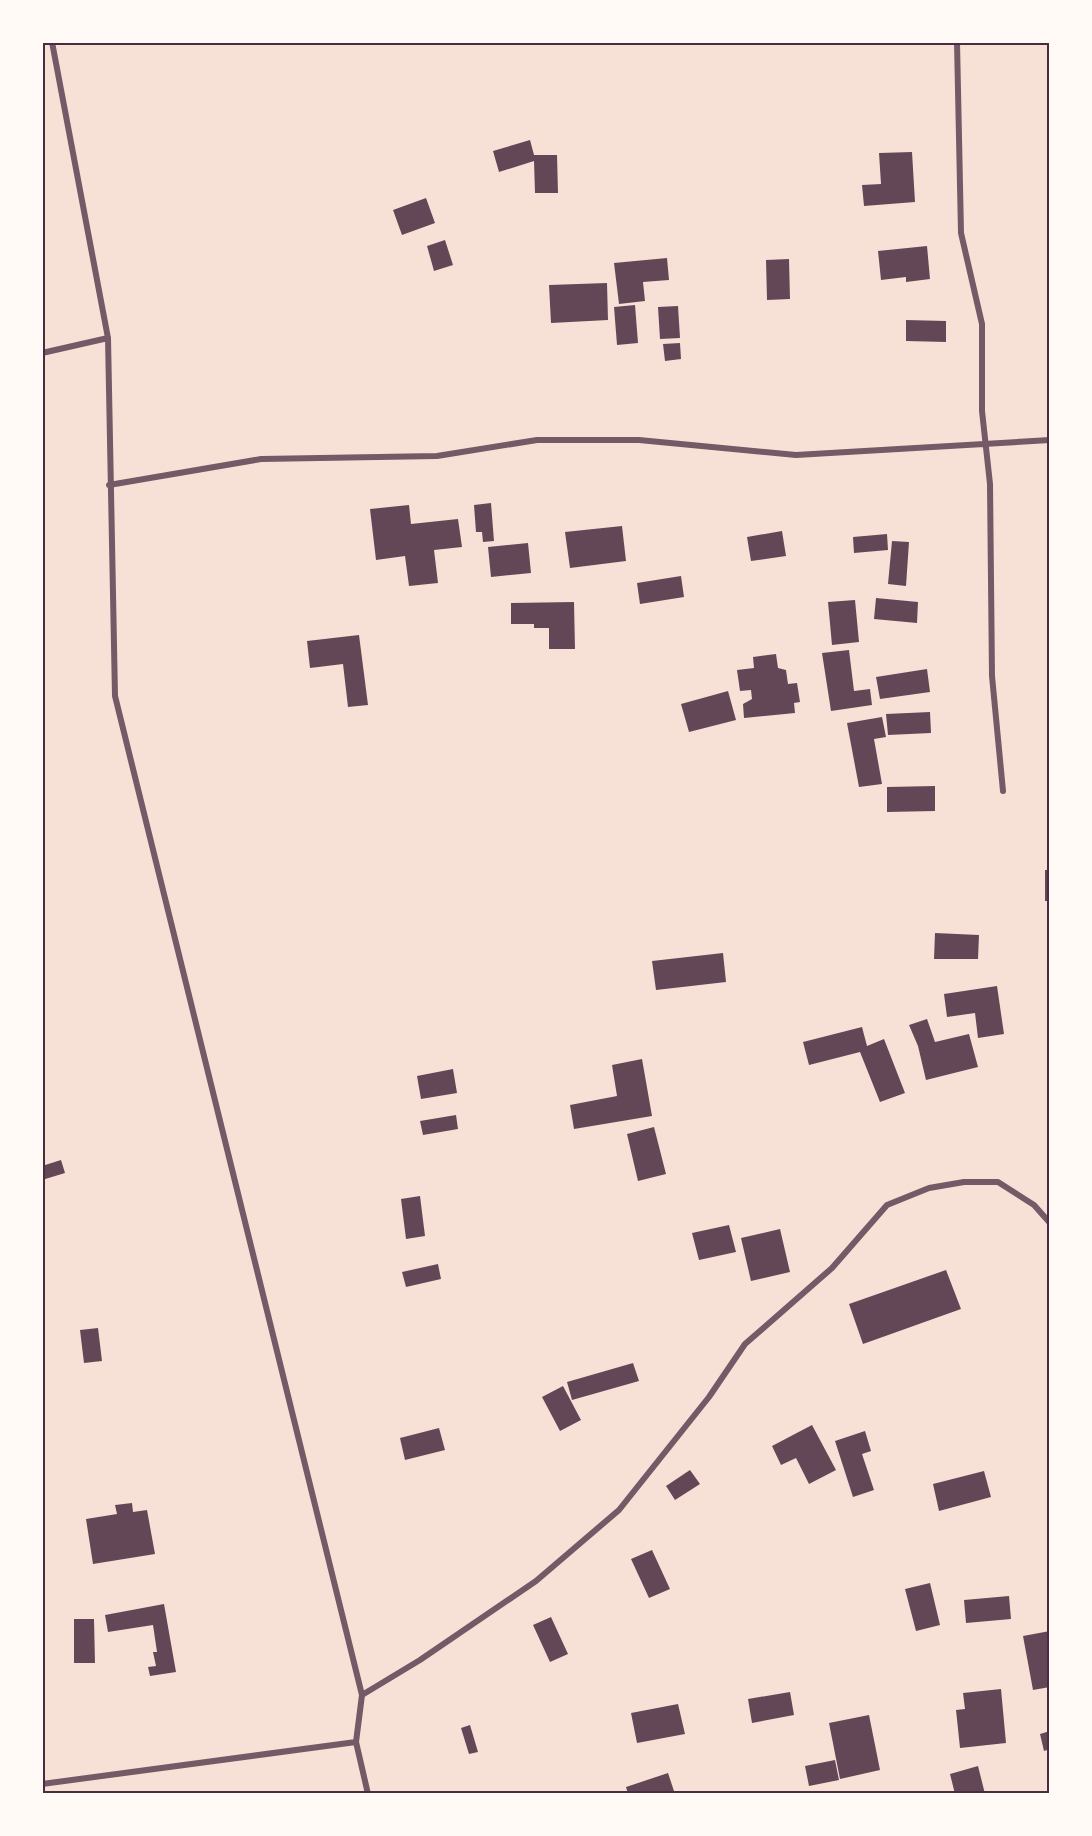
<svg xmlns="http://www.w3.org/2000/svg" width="1092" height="1836" font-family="Poppins,sans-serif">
  <rect width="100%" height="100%" fill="#f7e1d7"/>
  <path fill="#644757" d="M 530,140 L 534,155 L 557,155 L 558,193 L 535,193 L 534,161 L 499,172 L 493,151 Z
    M 912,152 L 915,202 L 864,206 L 862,185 L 881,184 L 879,153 Z
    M 426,198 L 435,223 L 402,235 L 393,210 Z
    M 445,240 L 453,265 L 434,271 L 427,246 Z
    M 927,246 L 930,279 L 906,282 L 906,277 L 881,280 L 878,251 Z
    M 667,258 L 669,280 L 643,282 L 645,301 L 619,304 L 614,263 Z
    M 789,259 L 790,299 L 767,300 L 766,260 Z
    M 607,283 L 608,320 L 551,323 L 549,285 Z
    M 635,305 L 638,343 L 617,345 L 614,307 Z
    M 678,306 L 680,338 L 660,339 L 658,307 Z
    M 906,320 L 946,321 L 946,342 L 906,341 Z
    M 680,343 L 681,359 L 665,361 L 663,344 Z
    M 491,503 L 494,541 L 483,542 L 482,532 L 476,532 L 474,505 Z
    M 409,505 L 411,524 L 458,519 L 462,547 L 434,550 L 438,583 L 409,586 L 405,556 L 376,560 L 370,509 Z
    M 622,526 L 626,561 L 570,568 L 565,532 Z
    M 782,531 L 786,556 L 751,561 L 747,537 Z
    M 887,534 L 888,550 L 854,553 L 853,537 Z
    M 892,541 L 909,542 L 906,586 L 888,584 Z
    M 528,543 L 531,573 L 491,577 L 488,547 Z
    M 681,576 L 684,597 L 640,604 L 637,583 Z
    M 876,598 L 918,602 L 917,623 L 874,619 Z
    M 855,600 L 859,642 L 832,645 L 828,602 Z
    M 574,602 L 575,649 L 549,649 L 549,628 L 534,628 L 534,624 L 511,624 L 511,603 Z
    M 359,635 L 368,705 L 348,707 L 343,664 L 310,668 L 307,641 Z
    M 849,650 L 854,691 L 870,689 L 872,705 L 831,711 L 822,653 Z
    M 776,654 L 778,668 L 786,670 L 788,684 L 797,683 L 800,702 L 794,703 L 795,713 L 744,718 L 743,704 L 752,699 L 751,690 L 740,691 L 737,670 L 754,668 L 753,657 Z
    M 927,669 L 930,692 L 880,699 L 876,677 Z
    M 728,691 L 736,720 L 689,732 L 681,704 Z
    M 930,712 L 931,733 L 888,735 L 886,714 Z
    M 882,717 L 886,737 L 874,739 L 882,784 L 859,787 L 847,723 Z
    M 935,786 L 935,811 L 887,812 L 887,787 Z
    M 1045,870 L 1050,870 L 1050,901 L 1045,901 Z
    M 935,933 L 979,935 L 978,959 L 934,959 Z
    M 723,953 L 726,982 L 656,990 L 652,961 Z
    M 997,986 L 1004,1034 L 978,1038 L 975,1013 L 947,1017 L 944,994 Z
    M 927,1019 L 935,1042 L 969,1034 L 978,1067 L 926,1080 L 918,1046 L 909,1025 Z
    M 862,1027 L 867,1046 L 884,1039 L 905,1093 L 880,1102 L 860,1052 L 809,1065 L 803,1042 Z
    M 642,1059 L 652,1116 L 574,1129 L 570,1105 L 617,1096 L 612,1065 Z
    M 453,1069 L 457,1093 L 421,1099 L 417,1076 Z
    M 456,1115 L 458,1129 L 423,1135 L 420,1121 Z
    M 654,1127 L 666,1174 L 638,1181 L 627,1134 Z
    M 61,1160 L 65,1173 L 42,1180 L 42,1166 Z
    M 420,1196 L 425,1236 L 406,1239 L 401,1199 Z
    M 729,1225 L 736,1252 L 699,1260 L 692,1233 Z
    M 780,1229 L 790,1272 L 751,1281 L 741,1238 Z
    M 438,1264 L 441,1279 L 406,1287 L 402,1272 Z
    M 946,1270 L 961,1309 L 863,1344 L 849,1304 Z
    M 98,1328 L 102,1361 L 84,1363 L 80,1330 Z
    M 633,1363 L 639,1381 L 572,1400 L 567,1382 Z
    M 563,1386 L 581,1420 L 560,1431 L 542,1397 Z
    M 812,1425 L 836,1470 L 809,1484 L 796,1458 L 781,1465 L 772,1446 Z
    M 439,1428 L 445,1450 L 405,1460 L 400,1438 Z
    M 865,1431 L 871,1451 L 862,1454 L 874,1490 L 853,1497 L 835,1441 Z
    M 690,1470 L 700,1484 L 675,1500 L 666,1486 Z
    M 984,1471 L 991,1497 L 939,1511 L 933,1484 Z
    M 132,1503 L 133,1512 L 147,1510 L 155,1554 L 93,1564 L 86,1519 L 117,1514 L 115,1505 Z
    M 652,1550 L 670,1589 L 649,1598 L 631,1559 Z
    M 930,1583 L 940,1625 L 916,1631 L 905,1589 Z
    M 1009,1596 L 1011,1619 L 966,1623 L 964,1600 Z
    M 164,1604 L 176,1672 L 150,1676 L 148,1667 L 156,1666 L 153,1652 L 157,1652 L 153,1625 L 108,1632 L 105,1615 Z
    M 551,1617 L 568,1654 L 550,1662 L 533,1625 Z
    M 74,1619 L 94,1619 L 95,1663 L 74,1663 Z
    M 1050,1631 L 1050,1687 L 1033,1690 L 1023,1636 Z
    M 1001,1689 L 1006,1743 L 960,1748 L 956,1710 L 965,1709 L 963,1693 Z
    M 790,1692 L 794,1715 L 752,1723 L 748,1699 Z
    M 678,1704 L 685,1734 L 637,1743 L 631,1713 Z
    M 869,1715 L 880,1770 L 840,1779 L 829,1723 Z
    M 470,1725 L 478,1752 L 469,1754 L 461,1728 Z
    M 1050,1731 L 1050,1749 L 1044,1751 L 1040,1734 Z
    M 835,1760 L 839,1780 L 809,1786 L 805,1766 Z
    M 978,1766 L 985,1794 L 955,1794 L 950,1774 Z
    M 668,1773 L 675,1794 L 628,1794 L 626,1787 Z"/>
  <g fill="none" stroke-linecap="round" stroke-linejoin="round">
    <path stroke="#755966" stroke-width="6" d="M 52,42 L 108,338 L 115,696 L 362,1695 L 356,1742 L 368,1794
      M 957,42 L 961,233 L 982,324 L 982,411 L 990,484 L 992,676 L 1003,791
      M 42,353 L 108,338
      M 109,485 L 261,459 L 437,456 L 537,440 L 639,440 L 796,455 L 1050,440
      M 362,1695 L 420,1660 L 536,1581 L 619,1510 L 709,1397 L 745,1344 L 832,1268 L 887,1205 L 929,1188 L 964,1182 L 998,1182 L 1034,1205 L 1050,1223
      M 42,1784 L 356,1742"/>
  </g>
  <rect width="1092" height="1836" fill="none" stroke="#fffaf5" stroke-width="87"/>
  <rect x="44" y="44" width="1004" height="1748" fill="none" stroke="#4a2c40" stroke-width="2"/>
</svg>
